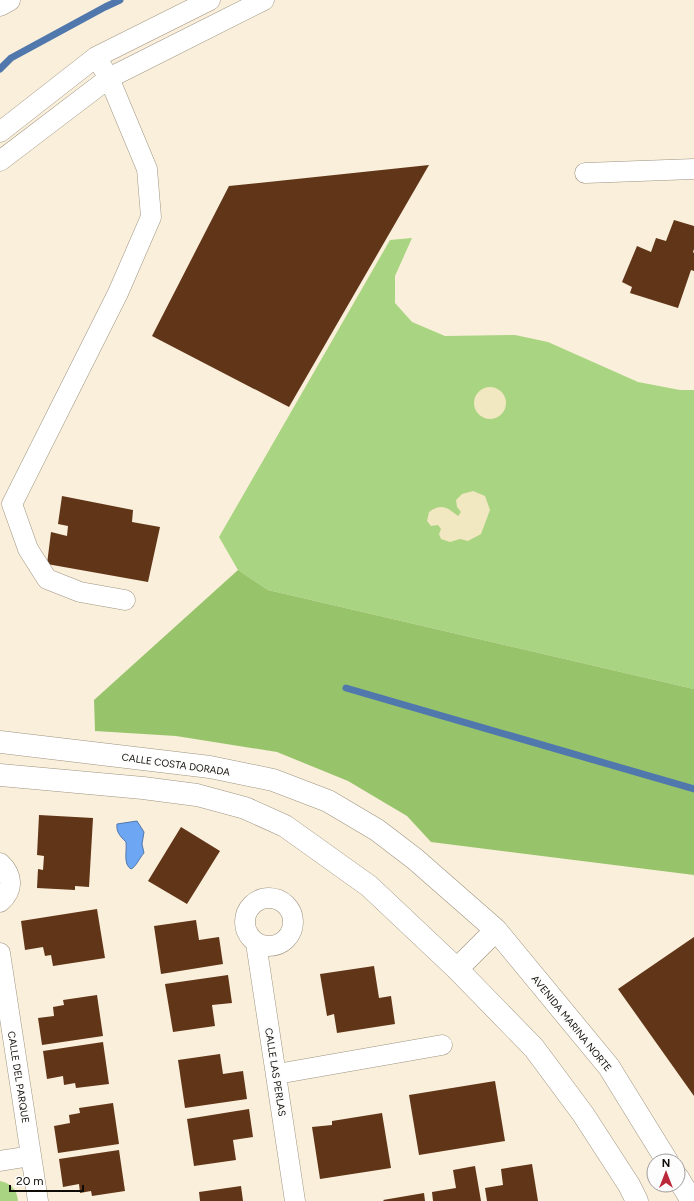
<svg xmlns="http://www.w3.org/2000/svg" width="694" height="1201" font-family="Figtree,sans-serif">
  <rect width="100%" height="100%" fill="#faefdb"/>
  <path fill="#a9d481" d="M 412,238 L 395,276 L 395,303 L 412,322 L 445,336 L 515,335 L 548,342 L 638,382 L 680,390 L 694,390 L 694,689 L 268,590 L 238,570 L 219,537 L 390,240 Z
    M 0,1181 C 11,1183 17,1190 18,1201 L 0,1201 Z"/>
  <path fill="#97c46b" d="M 238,570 L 268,590 L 694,689 L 694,875 L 431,842 L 407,816 L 348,781 L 277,752 L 176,736 L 95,731 L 94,700 Z"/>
  <path fill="#f1e7c1" d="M474 403a16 16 0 1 1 32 0a16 16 0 1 1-32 0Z
    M 473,491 L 485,496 L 490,510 L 481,534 L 468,541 L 460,539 L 450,542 L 441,539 L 439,534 L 441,529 L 438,525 L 431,526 L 427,521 L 429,512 C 441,503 447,507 458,516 L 461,512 L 457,507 L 456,500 L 462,494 Z"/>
  <path fill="#6da6f3" stroke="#5178ac" d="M 137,821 L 144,832 L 142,844 L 144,853 C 140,857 136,867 131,869 C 123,864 127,852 126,842 C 120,836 116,832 117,824 Z"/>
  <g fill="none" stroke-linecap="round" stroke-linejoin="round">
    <path stroke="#5178ac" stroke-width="7" d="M 0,69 L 11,58 L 105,7 L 120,0
      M 346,688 L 694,789"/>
  </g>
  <path fill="#613518" d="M 429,165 L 289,407 L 152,336 L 229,186 Z
    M 674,220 L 694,226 L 694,249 L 693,252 L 694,253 L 694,271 L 691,270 L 678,308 L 630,293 L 632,287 L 622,282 L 637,246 L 651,252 L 656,238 L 666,241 Z
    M 62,496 L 133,510 L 132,522 L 160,527 L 148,582 L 47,564 L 51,532 L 67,536 L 68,526 L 58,524 Z
    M 39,815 L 93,818 L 89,887 L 75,886 L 75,890 L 37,888 L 38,869 L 43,870 L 44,856 L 37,855 Z
    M 181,827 L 220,851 L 187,904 L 148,881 Z
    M 97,909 L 105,958 L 53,966 L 51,955 L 45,956 L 43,947 L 25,950 L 21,921 Z
    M 196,920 L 199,940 L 219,937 L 223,964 L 161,974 L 154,926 Z
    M 694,937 L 694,1096 L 618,989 Z
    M 374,966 L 379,998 L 391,996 L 395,1024 L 337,1033 L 334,1014 L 327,1016 L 320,974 Z
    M 228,975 L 232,1003 L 212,1005 L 215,1026 L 173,1032 L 165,984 Z
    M 97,995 L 103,1036 L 42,1045 L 38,1018 L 54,1016 L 53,1007 L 64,1005 L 63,1000 Z
    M 103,1042 L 109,1084 L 76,1088 L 75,1083 L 64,1085 L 63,1076 L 47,1079 L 43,1051 Z
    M 220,1054 L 223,1074 L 243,1071 L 247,1099 L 185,1108 L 178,1060 Z
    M 495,1081 L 505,1141 L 419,1155 L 409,1095 Z
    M 113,1103 L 119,1144 L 58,1153 L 54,1126 L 70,1123 L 69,1115 L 80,1113 L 79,1108 Z
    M 249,1109 L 253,1137 L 233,1140 L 236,1160 L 194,1166 L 187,1119 Z
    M 382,1113 L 391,1168 L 320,1179 L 312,1127 L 332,1125 L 332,1121 Z
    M 119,1150 L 125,1191 L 92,1196 L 91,1191 L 80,1193 L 79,1184 L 63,1187 L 59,1159 Z
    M 532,1164 L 538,1201 L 487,1201 L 485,1188 L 503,1185 L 501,1169 Z
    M 475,1166 L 481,1201 L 433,1201 L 432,1192 L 456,1188 L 453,1170 Z
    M 241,1186 L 243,1201 L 200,1201 L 199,1192 Z
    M 424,1193 L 425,1201 L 384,1201 L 383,1200 Z"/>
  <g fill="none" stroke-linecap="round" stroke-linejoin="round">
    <defs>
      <path id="minor" d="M 96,57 L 109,78 L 147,169 L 151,217 L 118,293 L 12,504 L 28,549 L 47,579 L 80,592 L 125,600
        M 0,132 L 96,57 L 210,0
        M 0,161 L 109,78 L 264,0
        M 585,173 L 694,169
        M 0,863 C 13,875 14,890 0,902
        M245 922a24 24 0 1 1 48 0a24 24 0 1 1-48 0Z
        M 256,943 L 295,1201
        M 0,953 L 38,1201
        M 277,1074 L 442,1045
        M 0,1161 L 31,1156"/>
      <path id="secondary" d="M 0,742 L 210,767 L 273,780 L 328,801 L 377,830 L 415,859 L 496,930 L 609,1067 L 667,1161
        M 0,775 L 143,788 L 197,795 L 245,808 L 285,826 L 369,886 L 457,969 L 534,1048 L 583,1114 L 629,1185 L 637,1201
        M 457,969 L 496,930
        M 678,1178 L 692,1201"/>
      <path id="motorway" d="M 0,5 L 9,0"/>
    </defs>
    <use href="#minor" stroke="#9e9481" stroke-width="21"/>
    <use href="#secondary" stroke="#9e9481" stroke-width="23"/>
    <use href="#motorway" stroke="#9e9481" stroke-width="23"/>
    <use href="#minor" stroke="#fff" stroke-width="20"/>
    <use href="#secondary" stroke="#fff" stroke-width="22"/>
    <use href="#motorway" stroke="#fff" stroke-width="22"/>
  </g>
  <g text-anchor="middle" stroke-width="4" stroke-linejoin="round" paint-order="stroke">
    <g font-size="10" fill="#0f0b06" stroke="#fdfdfd">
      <text transform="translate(176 764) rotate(8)" y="4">CALLE COSTA DORADA</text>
      <text transform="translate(572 1023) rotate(51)" y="4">AVENIDA MARINA NORTE</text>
      <text transform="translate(276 1072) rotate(81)" y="4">CALLE LAS PERLAS</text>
      <text transform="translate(19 1077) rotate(81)" y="4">CALLE DEL PARQUE</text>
    </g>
  </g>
  <g transform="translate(666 1173)"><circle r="19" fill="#fdfdfd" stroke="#9e9c9a"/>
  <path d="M0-3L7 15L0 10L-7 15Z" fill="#ba293a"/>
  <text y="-6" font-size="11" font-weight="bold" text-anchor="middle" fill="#0f0b06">N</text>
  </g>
  <path d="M10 1185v6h73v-6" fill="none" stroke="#0f0b06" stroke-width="2"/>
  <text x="16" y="1185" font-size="12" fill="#0f0b06" stroke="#fdfdfd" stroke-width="3" paint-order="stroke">20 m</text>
</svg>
